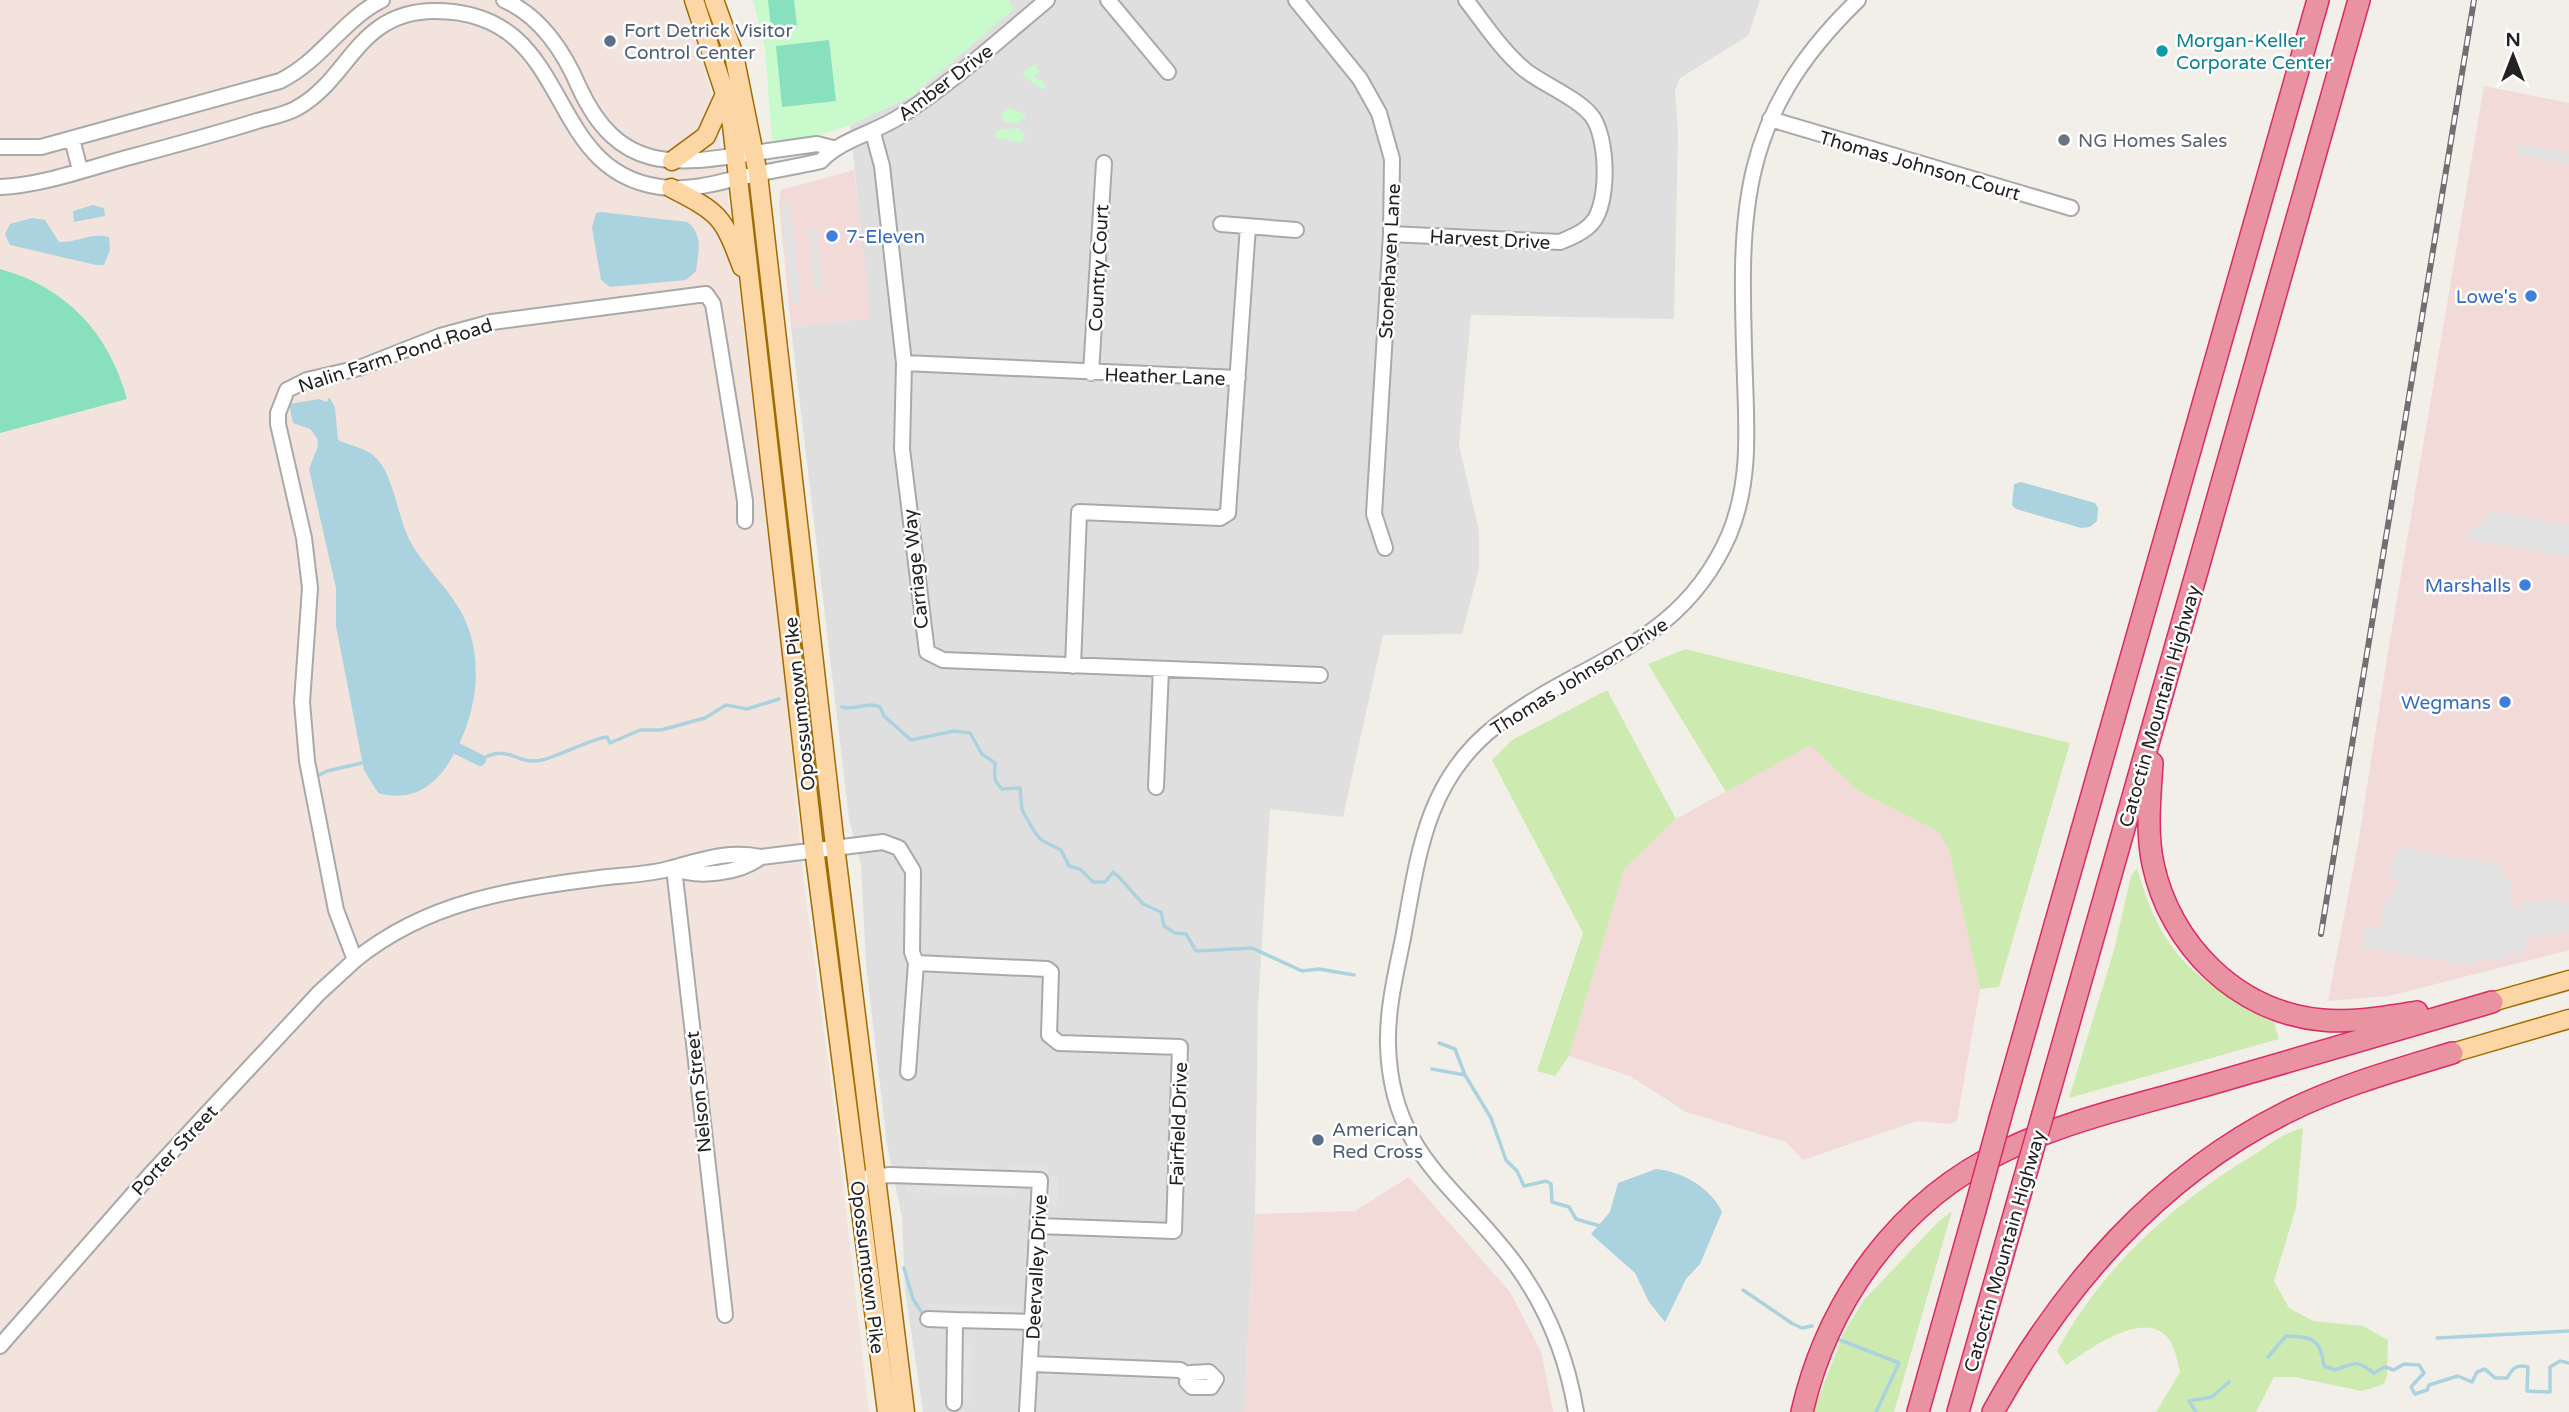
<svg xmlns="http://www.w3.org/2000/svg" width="2569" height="1412" font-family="'Varela Round',sans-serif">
  <rect width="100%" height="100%" fill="#f2efe9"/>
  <path fill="#e0dfdf" d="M 1009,0 L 1760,0 L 1748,36 L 1680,78 L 1675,91 L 1678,133 L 1674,319 L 1471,315 L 1459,445 L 1479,531 L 1479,569 L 1462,634 L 1383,635 L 1343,817 L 1270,809 L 1258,1007 L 1255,1214 L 1244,1412 L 923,1412 L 905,1289 L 902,1217 L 887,1145 L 866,964 L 861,866 L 849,819 L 791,327 L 870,318 L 850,125 L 912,96 L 1013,9 Z"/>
  <path fill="#f2dad9" d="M 2484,86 L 2569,103 L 2569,950 L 2389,996 L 2328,1001 L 2359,838 L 2386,664 Z
    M 854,170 L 871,318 L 791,327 L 779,204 L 781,190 Z
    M 1810,745 L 1858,791 L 1939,832 L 1948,845 L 1980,989 L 1957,1121 L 1949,1124 L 1917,1121 L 1803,1160 L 1786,1142 L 1686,1112 L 1630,1076 L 1569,1056 L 1625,868 L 1676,819 Z
    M 1409,1177 L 1510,1292 L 1541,1351 L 1553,1412 L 1244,1412 L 1255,1214 L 1355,1211 Z"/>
  <path fill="#f3e3dd" d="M 0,0 L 682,0 L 698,41 L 715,110 L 729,205 L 776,585 L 804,884 L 835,1112 L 869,1412 L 0,1412 Z"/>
  <path fill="#cdebb0" d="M 1685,649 L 2070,743 L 1999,987 L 1980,989 L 1949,850 L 1939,832 L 1858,791 L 1810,745 L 1726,792 L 1648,664 Z
    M 1607,690 L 1676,819 L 1625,868 L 1569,1056 L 1555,1076 L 1537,1071 L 1583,933 L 1492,760 L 1512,740 Z
    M 2137,868 C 2161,952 2193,983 2272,1016 L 2279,1039 L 2069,1098 L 2114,950 L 2131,876 Z
    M 2303,1128 L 2296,1208 L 2274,1281 L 2289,1308 L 2313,1321 L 2363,1326 L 2388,1340 L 2387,1375 L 2384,1384 L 2362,1391 L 2294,1377 L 2274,1377 L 2256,1412 L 2156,1412 L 2180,1372 C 2177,1361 2175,1345 2167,1337 C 2143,1309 2088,1350 2066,1365 L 2057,1351 C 2101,1269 2172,1204 2252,1156 C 2271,1144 2280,1134 2303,1128 Z
    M 1952,1211 L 1894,1412 L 1813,1412 L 1844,1332 L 1864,1300 L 1938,1222 Z"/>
  <path fill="#c8facc" d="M 753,0 L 1009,0 L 1013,9 L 912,96 L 850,125 L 786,146 L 772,139 L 765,49 Z
    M 1034,64 L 1040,71 L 1034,77 L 1044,82 L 1046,87 L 1041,89 L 1022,74 Z
    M 1009,108 L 1025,114 L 1025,118 L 1016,124 L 1003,121 L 1001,114 Z
    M 1018,128 L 1026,136 L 1020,143 L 994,137 L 997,130 Z"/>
  <path fill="#88e0be" d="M 768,0 L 794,0 L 797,25 L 771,28 Z
    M 829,40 L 836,101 L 782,107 L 776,46 Z
    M 0,269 C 66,287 109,333 127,399 L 0,433 Z"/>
  <path fill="#e2e2e2" d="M 2518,144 L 2569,153 L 2569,164 L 2516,154 Z
    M 789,203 L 801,303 L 792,304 L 781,204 Z
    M 816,227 L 823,289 L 815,290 L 808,228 Z
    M 2488,511 L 2569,525 L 2569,557 L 2468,539 L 2470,529 L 2486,520 Z
    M 2399,847 L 2501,865 L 2501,874 L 2512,884 L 2510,901 L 2516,908 L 2521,908 L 2522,901 L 2537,902 L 2560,898 L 2562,905 L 2569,902 L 2569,932 L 2526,938 L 2524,954 L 2514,952 L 2501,961 L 2477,957 L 2474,966 L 2362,947 L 2364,931 L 2381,926 L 2384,903 L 2397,886 L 2398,880 L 2389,878 Z
    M 926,1160 L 991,1163 L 990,1173 L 926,1170 Z
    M 1008,1164 L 1048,1165 L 1048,1174 L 1008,1173 Z
    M 1048,1176 L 1058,1176 L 1057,1206 L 1047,1205 Z
    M 906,1181 L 1017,1187 L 1016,1197 L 905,1192 Z
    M 929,1304 L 1021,1307 L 1021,1317 L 929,1314 Z
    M 964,1343 L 973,1343 L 971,1403 L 962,1403 Z"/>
  <path fill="#aad3df" d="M 93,205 L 104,208 L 105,216 L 74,222 L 73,211 Z
    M 601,212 L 687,222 C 704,234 698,253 696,271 L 686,280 L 610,287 L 601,280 L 592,228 L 596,213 Z
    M 32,218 L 45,220 L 59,242 C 77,243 90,232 109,237 L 110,250 L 104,265 L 96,265 L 10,245 L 5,234 L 10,224 Z
    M 329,397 L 335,407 L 338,440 C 351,447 366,447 376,458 C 394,475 398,519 410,541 C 424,566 446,586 460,610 C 488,659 476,723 446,767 C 429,791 407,801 378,793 L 364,770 L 336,626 L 336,588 L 309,469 L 318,446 L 317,438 L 310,429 L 293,423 L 289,404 L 319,399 L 327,402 Z
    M 2021,482 L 2095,503 L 2098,508 L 2097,521 L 2090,527 L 2081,528 L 2016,509 L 2012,505 L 2014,484 Z
    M 1656,1169 C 1682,1171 1711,1188 1722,1212 L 1700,1264 L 1686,1279 L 1665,1322 L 1649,1302 L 1635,1273 L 1591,1234 L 1610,1212 L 1618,1183 Z"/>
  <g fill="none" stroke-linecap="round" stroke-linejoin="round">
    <path stroke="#aad3df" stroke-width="3.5" d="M 842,707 C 856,711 866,701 880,707 L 884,716 L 911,740 L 954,731 L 970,733 L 982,754 L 995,763 C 995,775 992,779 1002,789 L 1020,788 L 1022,810 L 1034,831 L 1041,840 L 1061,850 L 1069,866 L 1080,869 L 1093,882 L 1105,882 L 1113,872 L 1118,876 L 1143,904 L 1161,912 L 1164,926 L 1175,933 L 1186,934 L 1196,951 L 1252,948 L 1302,971 L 1319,969 L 1354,975
      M 480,760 C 509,742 515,766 542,760 C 556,757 599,736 607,737 L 610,743 L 640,730 L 661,730 L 705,718 L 726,705 L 747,709 L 779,699
      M 317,776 L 327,771 L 362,763
      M 1439,1043 L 1455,1049 L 1465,1075 L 1491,1118 L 1506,1160 L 1517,1171 L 1524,1186 L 1546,1181 L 1551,1184 L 1552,1202 L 1569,1207 L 1576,1219 L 1600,1226
      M 1432,1069 L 1465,1075
      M 904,1268 L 913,1299 L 924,1316
      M 1743,1290 L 1793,1324 L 1802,1328 L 1812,1326
      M 1835,1338 L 1899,1363 L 1876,1412
      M 2437,1338 L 2569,1331
      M 2268,1357 L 2286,1336 C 2314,1337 2320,1339 2324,1366 L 2335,1370 C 2356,1363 2355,1359 2374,1373 L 2385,1367 L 2394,1370 L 2404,1364 L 2419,1365 L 2424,1373 L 2411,1387 L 2415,1394 L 2427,1390 L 2429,1385 L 2458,1376 L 2472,1382 L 2477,1372 L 2485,1369 L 2495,1378 L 2507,1378 C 2513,1368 2516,1364 2528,1367 L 2527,1391 L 2550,1392 L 2550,1367 L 2560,1361 L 2569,1363
      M 2196,1412 L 2189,1401 L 2212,1397 L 2229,1382"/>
    <path stroke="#aad3df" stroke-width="12" d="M 458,749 L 480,760"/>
    <defs>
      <path id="minor" d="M 504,0 C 540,16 564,52 579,87 C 619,174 674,165 754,153 C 775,150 796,147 817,144 L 833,148
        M 1108,0 L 1168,72
        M 1296,0 L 1360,79 L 1379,113 L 1392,159 L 1391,234 L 1374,514 L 1385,548
        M 1770,119 L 2071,208
        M 873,133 L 882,166 L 904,363 L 902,449 L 927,652 L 943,660 L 1320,675
        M 72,139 L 80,170
        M 0,147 L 41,147 L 280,81 C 321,61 342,20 382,0
        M 0,187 C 45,185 91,167 134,156 C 175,145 216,134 257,121 C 270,117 285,115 297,108 C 350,79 357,11 435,11 C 580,11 538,179 670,188 C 696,190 718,182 743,177 C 769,171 795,167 821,161 C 840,140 874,133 899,117 C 952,83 999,40 1047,0
        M 1221,224 L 1296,230
        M 1391,234 L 1560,242 C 1572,237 1584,232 1592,223 C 1610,203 1608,135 1591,115 C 1577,98 1543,84 1525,70 C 1502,51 1484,23 1466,0
        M 904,363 L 1238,378
        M 1091,373 L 1104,163
        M 745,521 L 745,501 L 713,304 L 706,294 L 492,322 L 440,336 L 359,368 L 307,380 L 287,390 L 278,413 L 278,424 L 304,538 L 310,588 L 302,702 L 307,761 L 336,910 L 355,960 C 428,901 509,890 599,878 C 622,875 649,875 672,868 C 702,860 729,850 761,857 L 883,842 L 899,848 L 913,871 L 912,952 L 916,963 L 1047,969 L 1051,972 L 1049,1035 L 1059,1043 L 1180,1047 L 1174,1231 L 1038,1226
        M 1073,666 L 1079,512 L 1220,518 L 1228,513 L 1248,226
        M 1156,787 L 1161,669
        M 674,868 L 725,1315
        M 674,868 C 698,879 740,873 761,857
        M 908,1072 L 916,963
        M 865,1178 L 890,1175 L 1040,1180 L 1027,1412
        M 928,1319 L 955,1320
        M 0,1346 L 149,1176 L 319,993 L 355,960
        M 1032,1364 L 1180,1370 L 1188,1375
        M 1209,1372 L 1216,1379 L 1211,1387 L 1192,1387 L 1187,1382 L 1191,1373 Z
        M 954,1403 L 955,1320 L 1034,1322
        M 1576,1412 C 1567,1357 1546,1305 1513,1261 C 1455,1184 1391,1154 1388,1045 C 1387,1009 1396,973 1403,938 C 1418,857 1425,780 1497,725 C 1584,659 1680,647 1729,535 C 1750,485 1747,433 1745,380 C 1740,218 1733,121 1858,0"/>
      <path id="major" d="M 694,0 L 725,94 L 732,125 L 814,848 L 887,1412
        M 714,0 L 734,55 L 758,174 L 835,846 L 905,1412
        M 672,161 L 706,136 L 725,94
        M 671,188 C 720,213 723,216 742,267
        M 2492,1002 L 2569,980
        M 2452,1053 L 2569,1019"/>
      <path id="highway" d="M 2152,763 C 2150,796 2146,831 2153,864 C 2170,945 2237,1012 2322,1020 C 2353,1023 2386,1017 2417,1012
        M 2043,1114 L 2359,0
        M 2001,1115 L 2318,0
        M 1802,1412 C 1828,1299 1900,1200 2006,1150 C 2069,1120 2140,1104 2207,1085 C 2302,1057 2397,1029 2492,1002
        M 1918,1412 L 1975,1210
        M 1958,1412 L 2028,1166
        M 1993,1412 C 2062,1287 2158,1176 2287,1112 C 2339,1086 2396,1070 2452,1053"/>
    </defs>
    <use href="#minor" stroke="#a9a9a9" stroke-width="18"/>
    <use href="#major" stroke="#a06b00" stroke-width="21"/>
    <use href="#highway" stroke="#dc2a67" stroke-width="24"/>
    <use href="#minor" stroke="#fff" stroke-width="14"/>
    <use href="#major" stroke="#fcd6a4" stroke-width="18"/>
    <use href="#highway" stroke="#e892a2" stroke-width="21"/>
    <defs>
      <path id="rail" d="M 2321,934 L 2474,0"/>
    </defs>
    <use href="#rail" stroke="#707070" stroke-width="6"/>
    <use href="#rail" stroke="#fff" stroke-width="3.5" stroke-dasharray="10" stroke-linecap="butt"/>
    <defs>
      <path id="highway-bridge" d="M 2028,1166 L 2043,1114
        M 1975,1210 L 2001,1115"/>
    </defs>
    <use href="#highway-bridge" stroke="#dc2a67" stroke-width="24" stroke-linecap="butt"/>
    <use href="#highway-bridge" stroke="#e892a2" stroke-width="21"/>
  </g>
  <g fill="#5c6f8a" stroke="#fff" stroke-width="2.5">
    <circle cx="610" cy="41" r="7"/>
    <circle cx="1318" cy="1140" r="7"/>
  </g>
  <circle fill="#0f9aa8" stroke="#fff" stroke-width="2.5" cx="2162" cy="51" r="7"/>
  <circle fill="#6b7280" stroke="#fff" stroke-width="2.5" cx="2064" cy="140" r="7"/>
  <g fill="#3f7fe0" stroke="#fff" stroke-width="2.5">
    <circle cx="832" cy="236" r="7"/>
    <circle cx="2531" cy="296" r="7"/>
    <circle cx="2525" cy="585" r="7"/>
    <circle cx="2505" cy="702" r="7"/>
  </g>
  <g text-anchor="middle" stroke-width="5" stroke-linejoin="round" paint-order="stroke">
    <g font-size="19" fill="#4e5e75" stroke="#fff" text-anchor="start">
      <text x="624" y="37">Fort Detrick Visitor<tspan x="624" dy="22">Control Center</tspan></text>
      <text x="1332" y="1136">American<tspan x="1332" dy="22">Red Cross</tspan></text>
    </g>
    <g font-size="19" fill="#0d838f" stroke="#fff" text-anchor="start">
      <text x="2176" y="47">Morgan-Keller<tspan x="2176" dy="22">Corporate Center</tspan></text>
    </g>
    <g font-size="19" fill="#222" stroke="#fff">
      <text transform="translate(945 82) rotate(-37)" y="7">Amber Drive</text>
      <text transform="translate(1920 165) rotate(16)" y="7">Thomas Johnson Court</text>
      <text transform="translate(1490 239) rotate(3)" y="7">Harvest Drive</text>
      <text transform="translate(1389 261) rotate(-87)" y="7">Stonehaven Lane</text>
      <text transform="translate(1098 268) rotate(-87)" y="7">Country Court</text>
      <text transform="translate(395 355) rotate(-18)" y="7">Nalin Farm Pond Road</text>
      <text transform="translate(1165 376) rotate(2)" y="7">Heather Lane</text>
      <text transform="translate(915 569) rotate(-96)" y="7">Carriage Way</text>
      <text transform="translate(1579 676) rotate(-32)" y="7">Thomas Johnson Drive</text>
      <text transform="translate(799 704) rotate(-96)" y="7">Opossumtown Pike</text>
      <text transform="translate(2159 706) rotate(-74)" y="7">Catoctin Mountain Highway</text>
      <text transform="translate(698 1092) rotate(-96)" y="7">Nelson Street</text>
      <text transform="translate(1178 1124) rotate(-88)" y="7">Fairfield Drive</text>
      <text transform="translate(174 1150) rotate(-47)" y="7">Porter Street</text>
      <text transform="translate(2004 1251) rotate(-74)" y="7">Catoctin Mountain Highway</text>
      <text transform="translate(868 1267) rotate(83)" y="7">Opossumtown Pike</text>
      <text transform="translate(1036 1267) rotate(-87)" y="7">Deervalley Drive</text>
    </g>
    <g font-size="19" fill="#5b616d" stroke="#fff" text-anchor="start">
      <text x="2078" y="147">NG Homes Sales</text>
    </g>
    <g font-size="19" fill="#366cbe" stroke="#fff" text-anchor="end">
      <text x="846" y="243" text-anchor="start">7-Eleven</text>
      <text x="2517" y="303">Lowe's</text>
      <text x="2511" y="592">Marshalls</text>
      <text x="2491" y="709">Wegmans</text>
    </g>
  </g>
  <g transform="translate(2513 56)" stroke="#ffffff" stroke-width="5" paint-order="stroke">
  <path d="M0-5L12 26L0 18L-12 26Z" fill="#222222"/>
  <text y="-10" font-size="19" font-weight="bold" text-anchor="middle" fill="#222222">N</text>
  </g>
</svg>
